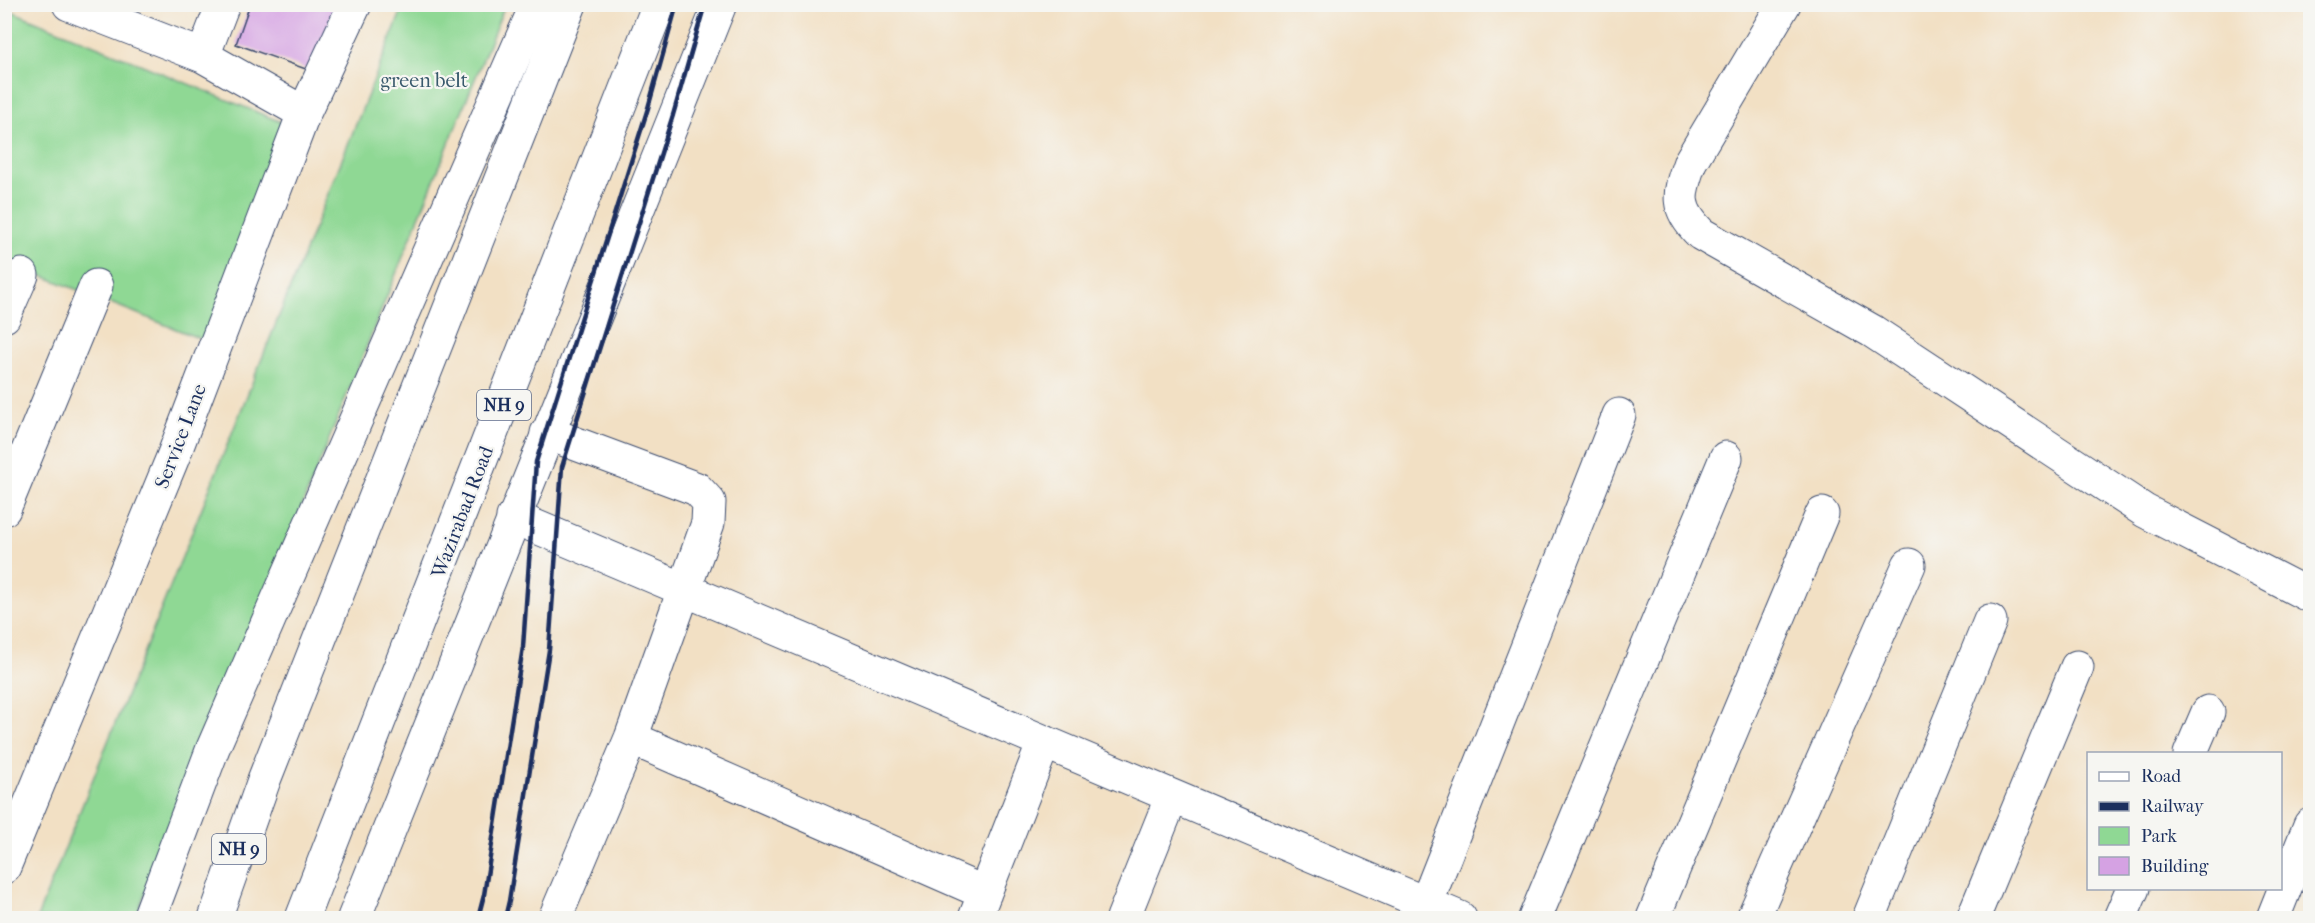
<svg xmlns="http://www.w3.org/2000/svg" width="2315" height="923" font-family="'IM FELL French Canon',serif">
  <rect width="100%" height="100%" fill="#f6f6f2"/>
  <filter id="ink" filterUnits="userSpaceOnUse"><feTurbulence type="fractalNoise" baseFrequency=".0167" numOctaves="2"/><feDisplacementMap in="SourceGraphic" scale="12" xChannelSelector="R" yChannelSelector="G"/><feConvolveMatrix kernelMatrix="1 2 1 2 8 2 1 2 1" color-interpolation-filters="sRGB"/></filter>
  <filter id="wash" filterUnits="userSpaceOnUse"><feTurbulence type="fractalNoise" baseFrequency=".008" numOctaves="4" result="noise"/><feDisplacementMap in="SourceGraphic" scale="24" xChannelSelector="R" yChannelSelector="G"/><feGaussianBlur stdDeviation="1.35" result="paint"/><feColorMatrix in="noise" values="0 0 0 0 0 0 0 0 0 0 0 0 0 0 0 0 0 1.4 0 .05"/><feComposite in="paint" operator="in"/></filter>
  <g filter="url(#wash)">
    <rect width="100%" height="100%" fill="#f2e0c4"/>
    <path fill="#8fd894" stroke="#558479" stroke-width="1.5" d="M 404,5 L 505,5 L 135,918 L 37,918 Z
      M 4,8 L 298,129 L 216,345 L 5,261 Z"/>
    <g id="blocks">
      <path fill="#d5a2e3" d="M 250,4 L 322,4 L 339,11 L 317,73 L 236,44 Z"/>
    </g>
  </g>
  <g filter="url(#ink)">
    <use href="#blocks" fill-opacity="0" stroke="#3b4a6d" stroke-width="1.5"/>
    <g fill="none" stroke-linecap="round" stroke-linejoin="round">
      <defs>
        <path id="minor" d="M 69,4 L 203,56 L 304,113
          M 1784,4 L 1690,162 C 1678,195 1675,208 1701,234 L 1872,331 L 2145,511 L 2310,596
          M 203,56 L 223,4
          M 4,316 L 22,275
          M 547,433 L 697,489 L 709,502 L 708,523 L 631,738 L 555,918
          M 4,509 L 96,286
          M 513,517 L 1460,918
          M 631,738 L 985,893
          M 2190,754 L 2208,712
          M 4,867 L 173,457 L 304,113 L 355,4
          M 1426,904 L 1619,415
          M 975,918 L 1044,742
          M 1123,918 L 1172,796
          M 1535,918 L 1726,458
          M 1653,918 L 1822,514
          M 1753,918 L 1909,565
          M 1869,918 L 1990,621
          M 1973,918 L 2077,667
          M 2120,918 L 2133,888
          M 2273,918 L 2310,825"/>
        <path id="major" d="M 149,918 L 213,748 L 537,4
          M 354,918 L 720,4"/>
        <path id="highway" d="M 215,918 L 264,780 L 570,4
          M 302,918 L 659,4"/>
      </defs>
      <use href="#minor" stroke="#3b4a6d" stroke-width="35"/>
      <use href="#major" stroke="#3b4a6d" stroke-width="35"/>
      <use href="#highway" stroke="#3b4a6d" stroke-width="35"/>
      <use href="#minor" stroke="#fff" stroke-width="33"/>
      <use href="#major" stroke="#fff" stroke-width="33"/>
      <use href="#highway" stroke="#fff" stroke-width="33"/>
      <path stroke="#1b2f5e" stroke-width="4.5" d="M 478,918 L 484,895 L 523,647 L 536,462 L 648,108 L 677,4
        M 505,918 L 509,901 L 549,650 L 562,467 L 673,115 L 705,4"/>
    </g>
  </g>
  <g text-anchor="middle" stroke-width="4.5" stroke-linejoin="round" paint-order="stroke">
    <g fill="#f6f6f2" stroke="#5d6b8a" stroke-width="1.5">
      <rect x="477" y="390" width="54" height="30" rx="4.5"/>
      <rect x="212" y="834" width="54" height="30" rx="4.5"/>
    </g>
    <g font-size="18" font-weight="bold" fill="#1b2f5e">
      <text x="504" y="411">NH 9</text>
      <text x="239" y="855">NH 9</text>
    </g>
    <g font-size="20" fill="#38596c" stroke="#f6f6f2">
      <text x="424" y="87">green belt</text>
    </g>
    <g font-size="20" fill="#1b2f5e" stroke="#f6f6f2">
      <text transform="translate(180 436) rotate(-69)" y="7">Service Lane</text>
      <text transform="translate(462 512) rotate(-69)" y="7">Wazirabad Road</text>
    </g>
  </g>
  <rect width="2315" height="923" fill="none" stroke="#f6f6f2" stroke-width="24"/>
  <rect x="2087" y="752" width="195" height="138" fill="#f6f6f2" stroke="#9ea6b7" stroke-width="1.5"/>
  <rect x="2099" y="772" width="30" height="9" fill="#ffffff" stroke="#9ea6b7" stroke-width="1.5"/>
  <text x="2141" y="782" font-size="18" fill="#1b2f5e">Road</text>
  <rect x="2099" y="802" width="30" height="9" fill="#1b2f5e" stroke="#9ea6b7" stroke-width="1.5"/>
  <text x="2141" y="812" font-size="18" fill="#1b2f5e">Railway</text>
  <rect x="2099" y="827" width="30" height="18" fill="#8fd894" stroke="#9ea6b7" stroke-width="1.5"/>
  <text x="2141" y="842" font-size="18" fill="#1b2f5e">Park</text>
  <rect x="2099" y="857" width="30" height="18" fill="#d5a2e3" stroke="#9ea6b7" stroke-width="1.5"/>
  <text x="2141" y="872" font-size="18" fill="#1b2f5e">Building</text>
</svg>
